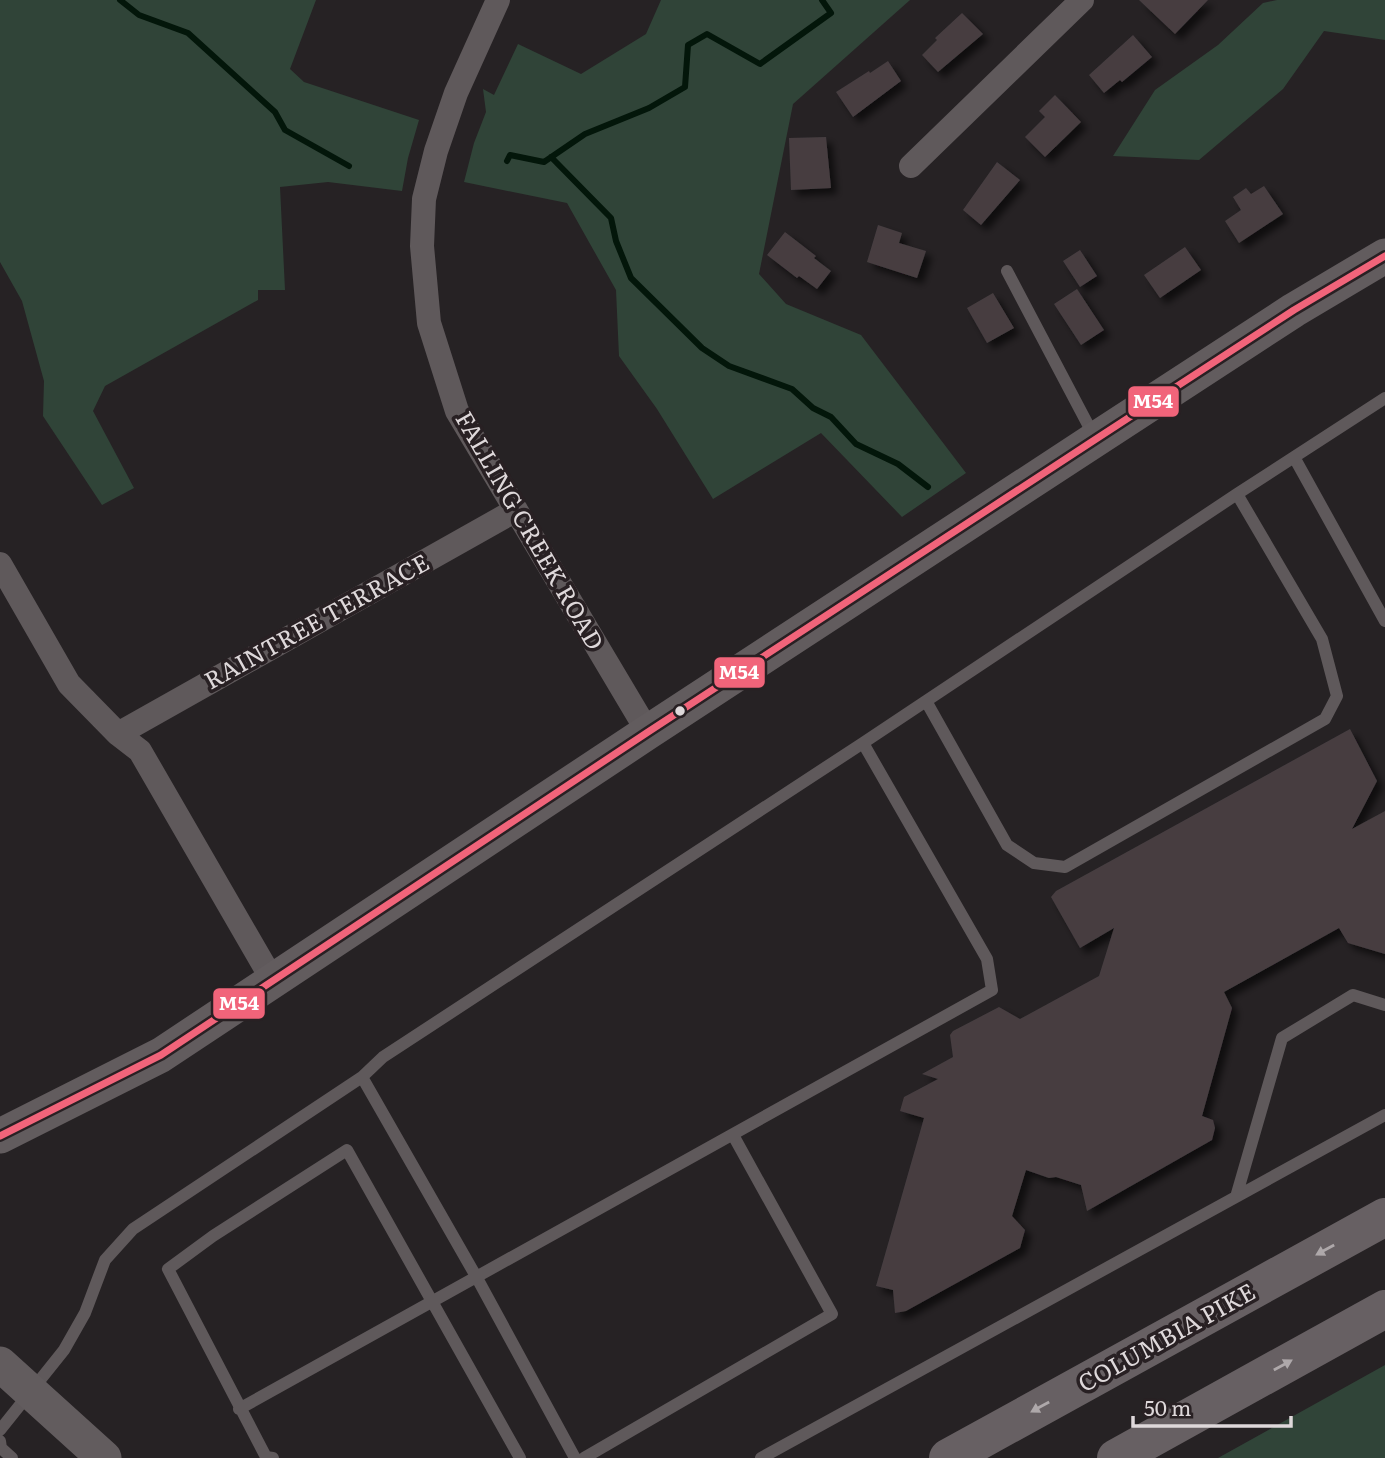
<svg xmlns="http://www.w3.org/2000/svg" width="1385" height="1458" font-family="Literata,serif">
  <defs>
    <filter id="shadow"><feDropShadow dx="6" dy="6" stdDeviation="3.5" flood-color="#0009"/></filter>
  </defs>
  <rect width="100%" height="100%" fill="#262224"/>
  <path fill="#304438" d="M 0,0 L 316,0 L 290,69 L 304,82 L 419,120 L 408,158 L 402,191 L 328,182 L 280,187 L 285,290 L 258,290 L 258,300 L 105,386 L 93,411 L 134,488 L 102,505 L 43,416 L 44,381 L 22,301 L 0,262 Z
    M 661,0 L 910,0 L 793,104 L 759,274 L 786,304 L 861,335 L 966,473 L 902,517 L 821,433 L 713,499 L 657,409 L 619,356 L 616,290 L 567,203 L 464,182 L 474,143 L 486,112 L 483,89 L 494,95 L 518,44 L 581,74 L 646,34 Z
    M 1277,0 L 1385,0 L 1385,40 L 1324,31 L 1283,89 L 1199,160 L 1113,156 L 1155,90 L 1218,45 L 1263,3 Z
    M 1385,1365 L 1385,1458 L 1218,1458 Z"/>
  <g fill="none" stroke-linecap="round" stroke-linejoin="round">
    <path stroke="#03160a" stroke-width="6" d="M 120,0 L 139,15 L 188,33 L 275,112 L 285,130 L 349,166
      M 551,157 L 611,218 L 616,241 L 631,278 L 702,348 L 729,366 L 792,389 L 813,408 L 831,417 L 856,444 L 898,464 L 928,487
      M 507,161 L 510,155 L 544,162 L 585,134 L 649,108 L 685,87 L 688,45 L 707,34 L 760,64 L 831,13 L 822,0"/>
  </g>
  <path fill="#463e41" filter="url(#shadow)" d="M 1139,0 L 1208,0 L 1175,34 Z
    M 962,13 L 983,34 L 938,72 L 922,55 L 937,40 L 935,38 Z
    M 1133,35 L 1152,57 L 1122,82 L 1120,80 L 1104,93 L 1089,75 Z
    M 888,61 L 901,81 L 853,117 L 836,92 L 869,71 L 870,73 Z
    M 1055,95 L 1081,122 L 1045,157 L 1025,137 L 1045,117 L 1039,111 Z
    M 826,137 L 831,188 L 791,190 L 789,138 Z
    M 997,162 L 1020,180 L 981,225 L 963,210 Z
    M 1264,186 L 1283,214 L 1239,243 L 1225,221 L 1241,210 L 1233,197 L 1246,188 L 1251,194 Z
    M 878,225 L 902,233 L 899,243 L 926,251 L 917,278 L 867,262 Z
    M 785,232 L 816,256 L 814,258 L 831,271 L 817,289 L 799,276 L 797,278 L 767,255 Z
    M 1185,247 L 1201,270 L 1160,298 L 1144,275 Z
    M 1080,250 L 1097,276 L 1080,287 L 1063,261 Z
    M 1077,289 L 1104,330 L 1081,345 L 1054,304 Z
    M 993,293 L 1014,328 L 987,343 L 967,308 Z
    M 1350,729 L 1377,781 L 1352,829 L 1385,811 L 1385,954 L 1348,943 L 1339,928 L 1224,992 L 1232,1008 L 1202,1116 L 1213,1120 L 1215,1128 L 1212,1140 L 1087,1211 L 1081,1185 L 1056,1177 L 1049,1178 L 1026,1170 L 1012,1216 L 1025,1230 L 1020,1248 L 906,1311 L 895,1313 L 893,1290 L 876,1286 L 924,1118 L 900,1111 L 904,1097 L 938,1079 L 922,1074 L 953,1057 L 950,1035 L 953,1031 L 999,1007 L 1020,1019 L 1099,976 L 1114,928 L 1080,948 L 1051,897 L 1056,891 Z"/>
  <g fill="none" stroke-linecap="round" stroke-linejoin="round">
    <path stroke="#5f595b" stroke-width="12" d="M 1007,271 L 1095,438
      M 1294,457 L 1385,621
      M 926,701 L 1007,845 L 1034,863 L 1065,867 L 1325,719 L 1337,696 L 1322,639 L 1237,494
      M 362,1077 L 477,1278 L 575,1458
      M 1236,1197 L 1282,1038 L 1353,995 L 1385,1005
      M 239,1409 L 992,990 L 987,959 L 863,743
      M 0,1430 L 64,1350 L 85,1313 L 105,1260 L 133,1229 L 362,1077 L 383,1057 L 863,743 L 1237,494 L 1385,398
      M 0,1441 L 1,1448 L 12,1458
      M 273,1458 L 266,1457 L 168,1269 L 213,1236 L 347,1150 L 520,1458
      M 584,1458 L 832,1314 L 733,1135
      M 761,1458 L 1385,1115"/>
    <path stroke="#5f595b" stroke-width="24" d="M 498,0 L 456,93 L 436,151 L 424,199 L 422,246 L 429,323 L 457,411 L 648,732
      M 911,166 L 1082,0
      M 0,564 L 69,684 L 118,734 L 140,751 L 273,981
      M 118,734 L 516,510"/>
    <path stroke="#625c5e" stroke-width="35" d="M 0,1136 L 161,1055 L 648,732 L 1096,439 L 1294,310 L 1385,256
      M 0,1364 L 104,1458"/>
    <path stroke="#676063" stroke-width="38" d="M 948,1458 L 1385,1217
      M 1116,1458 L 1385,1309"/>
    <defs>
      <path id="bus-1" d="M 0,1136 L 161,1055 L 648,732 L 1096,439 L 1294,310 L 1385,256"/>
    </defs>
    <use href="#bus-1" stroke="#282023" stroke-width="12"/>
    <use href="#bus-1" stroke="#f1647a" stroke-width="7"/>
  </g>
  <defs><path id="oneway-solid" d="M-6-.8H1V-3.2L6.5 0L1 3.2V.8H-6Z" transform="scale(1.75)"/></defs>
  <g fill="#aea8aa">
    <use href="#oneway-solid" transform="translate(1325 1250) rotate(151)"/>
    <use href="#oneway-solid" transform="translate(1283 1365) rotate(-29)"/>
    <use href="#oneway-solid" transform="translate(1040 1407) rotate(151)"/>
  </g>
  <circle fill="#ded8da" stroke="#282023" stroke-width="2.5" cx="680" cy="711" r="6"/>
  <g text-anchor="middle" stroke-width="7" stroke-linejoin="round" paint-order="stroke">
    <g font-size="24" fill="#ded8da" stroke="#282023">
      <text transform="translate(529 531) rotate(60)" y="8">FALLING CREEK ROAD</text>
      <text transform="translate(317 622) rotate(-29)" y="8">RAINTREE TERRACE</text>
      <text transform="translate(1167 1338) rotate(-29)" y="8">COLUMBIA PIKE</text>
    </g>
  </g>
  <g stroke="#282023" stroke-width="2.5">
    <rect x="1127" y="385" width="53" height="33" rx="7" fill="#f1647a"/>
    <rect x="713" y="656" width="53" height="33" rx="7" fill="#f1647a"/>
    <rect x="212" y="987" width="54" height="33" rx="7" fill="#f1647a"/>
  </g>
  <g font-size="19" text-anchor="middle" font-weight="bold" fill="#fff">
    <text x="1153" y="408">M54</text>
    <text x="739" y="679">M54</text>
    <text x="239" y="1010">M54</text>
  </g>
  <path d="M1133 1416v10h158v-10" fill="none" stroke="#ded8da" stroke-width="3.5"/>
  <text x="1144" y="1416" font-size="21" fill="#ded8da" stroke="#282023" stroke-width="5" paint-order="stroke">50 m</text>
</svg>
